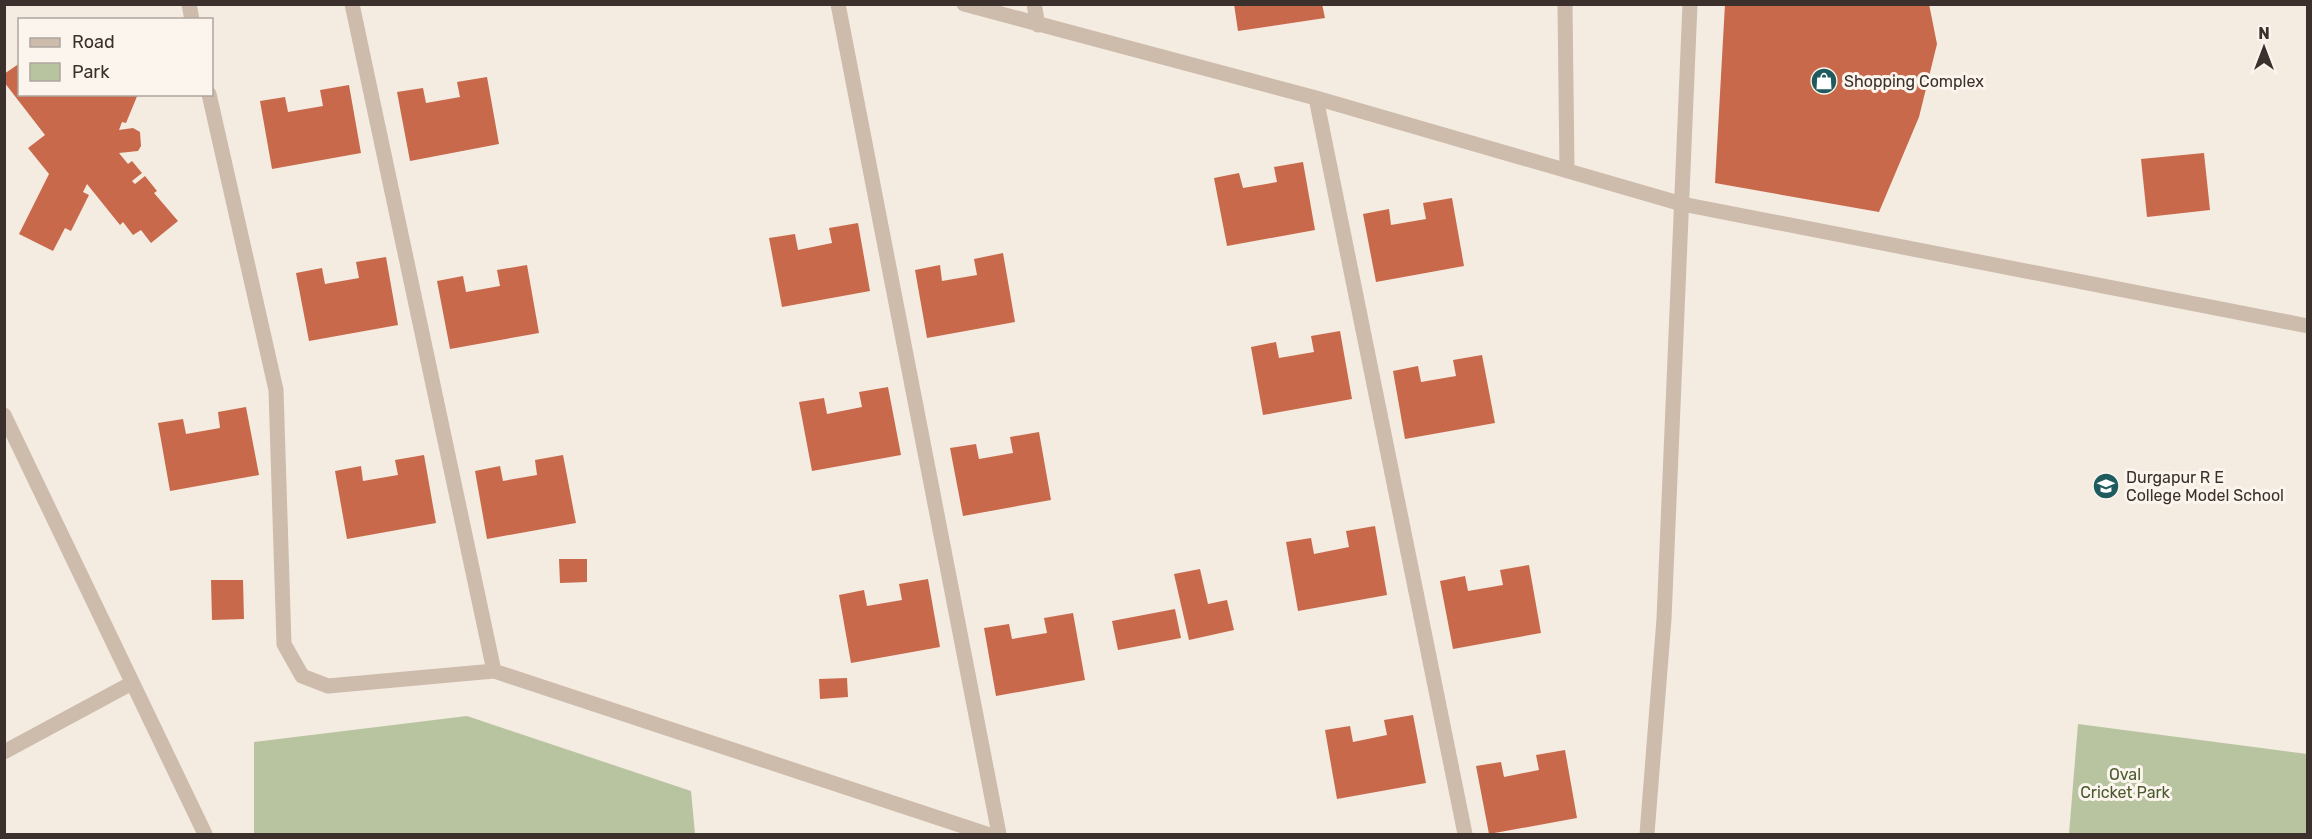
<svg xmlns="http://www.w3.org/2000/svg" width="2312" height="839" font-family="Rubik,sans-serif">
  <rect width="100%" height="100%" fill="#f4ebe1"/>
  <path fill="#b8c4a0" d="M 467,716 L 691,791 L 695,834 L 254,834 L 254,742 Z
    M 2078,724 L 2307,754 L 2307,834 L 2069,834 Z"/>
  <path fill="#c8694b" d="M 1234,4 L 1322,4 L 1325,18 L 1238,31 Z
    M 1725,4 L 1929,4 L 1937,44 L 1919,117 L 1879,212 L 1715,183 Z
    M 20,63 L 20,94 L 138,94 L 126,123 L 122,122 L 119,130 L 133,128 L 140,132 L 141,146 L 138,151 L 119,153 L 128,164 L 132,161 L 142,173 L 132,181 L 135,184 L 145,176 L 157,191 L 154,193 L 178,221 L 151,243 L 141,230 L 133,235 L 123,222 L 120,225 L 87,184 L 83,192 L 89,195 L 71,231 L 65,228 L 53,251 L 19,234 L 49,174 L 28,148 L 45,135 L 4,82 L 4,74 Z
    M 487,77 L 499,144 L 410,161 L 397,92 L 423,88 L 426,103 L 460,97 L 457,82 Z
    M 349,85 L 361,153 L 272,169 L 260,101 L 285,97 L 288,112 L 323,106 L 320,90 Z
    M 2204,153 L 2210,210 L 2147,217 L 2141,159 Z
    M 1303,162 L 1315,230 L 1227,246 L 1214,178 L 1239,173 L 1243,188 L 1277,182 L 1274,167 Z
    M 1452,198 L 1464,266 L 1376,282 L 1363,214 L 1389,209 L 1391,225 L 1426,219 L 1423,203 Z
    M 858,223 L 870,291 L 782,307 L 769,238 L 795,234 L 798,250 L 832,243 L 829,228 Z
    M 1003,253 L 1015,322 L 927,338 L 915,270 L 940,265 L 942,281 L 977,275 L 974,259 Z
    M 386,257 L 398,325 L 309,341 L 296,273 L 322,268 L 325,284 L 359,278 L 356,262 Z
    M 527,265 L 539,333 L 450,349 L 437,281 L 463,276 L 466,292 L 500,286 L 497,270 Z
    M 1340,331 L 1352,399 L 1263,415 L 1251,347 L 1276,342 L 1279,358 L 1314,352 L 1311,336 Z
    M 1482,355 L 1495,423 L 1405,439 L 1393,371 L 1418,366 L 1421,382 L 1456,376 L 1453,360 Z
    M 888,387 L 901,455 L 812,471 L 799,402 L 824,398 L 827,414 L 862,407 L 859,392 Z
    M 246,407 L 259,475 L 170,491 L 158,423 L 183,419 L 186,434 L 220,428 L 218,412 Z
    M 1039,432 L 1051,500 L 963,516 L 950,448 L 976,444 L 979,459 L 1013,453 L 1010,437 Z
    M 424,455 L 436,523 L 347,539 L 335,471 L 361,466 L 363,481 L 398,475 L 395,460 Z
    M 563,455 L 576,523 L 487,539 L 475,471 L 500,466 L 503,481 L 537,475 L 535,460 Z
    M 1375,526 L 1387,595 L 1298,611 L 1286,542 L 1311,538 L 1314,554 L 1349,547 L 1346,531 Z
    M 559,559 L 587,559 L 587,582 L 560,583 Z
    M 1529,565 L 1541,633 L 1453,649 L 1440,581 L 1465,576 L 1468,591 L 1503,585 L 1500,570 Z
    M 1200,569 L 1208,604 L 1227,600 L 1234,630 L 1189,640 L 1174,574 Z
    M 928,579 L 940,647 L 851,663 L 839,595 L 864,590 L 867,606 L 902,600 L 899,584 Z
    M 211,580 L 243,580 L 244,619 L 212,620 Z
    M 1175,609 L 1181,638 L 1118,650 L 1112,621 Z
    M 1073,613 L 1085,680 L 996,696 L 984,628 L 1009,624 L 1012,639 L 1047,633 L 1044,618 Z
    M 847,678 L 848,697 L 820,699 L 819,679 Z
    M 1413,715 L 1426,783 L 1337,799 L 1325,730 L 1350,726 L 1353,742 L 1387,735 L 1384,720 Z
    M 1565,750 L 1577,818 L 1489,834 L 1476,766 L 1501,762 L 1504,777 L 1539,770 L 1536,755 Z"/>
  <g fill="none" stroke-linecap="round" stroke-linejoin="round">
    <path stroke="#cdbbac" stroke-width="15" d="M 189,4 L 192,20
      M 352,4 L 494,671
      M 838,4 L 999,834
      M 964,4 L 1316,98 L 1682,204 L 2308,326
      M 1034,4 L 1038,25
      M 1565,4 L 1567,171
      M 209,94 L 276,390 L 284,644 L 302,676 L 328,686 L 494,671 L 987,834
      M 1316,98 L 1465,834
      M 4,415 L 205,834
      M 4,752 L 132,683
      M 1647,834 L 1664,619 L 1690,4"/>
  </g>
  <defs>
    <symbol id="shop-disc" viewBox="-11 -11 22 22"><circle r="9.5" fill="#1f5a5e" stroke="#fbf5ee"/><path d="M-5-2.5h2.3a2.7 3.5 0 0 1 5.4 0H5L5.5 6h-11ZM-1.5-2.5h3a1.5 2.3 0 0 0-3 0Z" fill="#fff"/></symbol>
    <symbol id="school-disc" viewBox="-11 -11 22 22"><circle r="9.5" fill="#1f5a5e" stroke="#fbf5ee"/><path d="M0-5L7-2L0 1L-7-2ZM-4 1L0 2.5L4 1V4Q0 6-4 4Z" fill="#fff"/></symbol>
  </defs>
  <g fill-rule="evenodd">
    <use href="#shop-disc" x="1809" y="66" width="30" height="30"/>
    <use href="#school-disc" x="2091" y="471" width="30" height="30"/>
  </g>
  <g text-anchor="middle" stroke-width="6" stroke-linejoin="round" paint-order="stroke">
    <g font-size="16" fill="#3b302b" stroke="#fbf5ee" text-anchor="start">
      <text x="1844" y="87">Shopping Complex</text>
      <text x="2126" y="483">Durgapur R E<tspan x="2126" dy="18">College Model School</tspan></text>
    </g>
    <g font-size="16" fill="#4a5a2e" stroke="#fbf5ee">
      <text x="2125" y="780">Oval<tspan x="2125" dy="18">Cricket Park</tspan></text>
    </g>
  </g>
  <rect width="2312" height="839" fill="none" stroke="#3b302b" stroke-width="12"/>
  <rect x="18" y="18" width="195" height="78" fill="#fbf5ee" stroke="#aea6a0" stroke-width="1.5"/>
  <rect x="30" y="38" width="30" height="9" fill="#cdbbac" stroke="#aea6a0" stroke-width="1.5"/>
  <text x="72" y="48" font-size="18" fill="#3b302b">Road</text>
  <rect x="30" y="63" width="30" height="18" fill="#b8c4a0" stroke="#aea6a0" stroke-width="1.5"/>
  <text x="72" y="78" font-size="18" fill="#3b302b">Park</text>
  <g transform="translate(2264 48)" stroke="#fbf5ee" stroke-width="4.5" paint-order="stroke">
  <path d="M0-4.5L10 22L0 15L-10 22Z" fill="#3b302b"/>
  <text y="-9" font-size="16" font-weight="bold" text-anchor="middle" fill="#3b302b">N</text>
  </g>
</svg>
